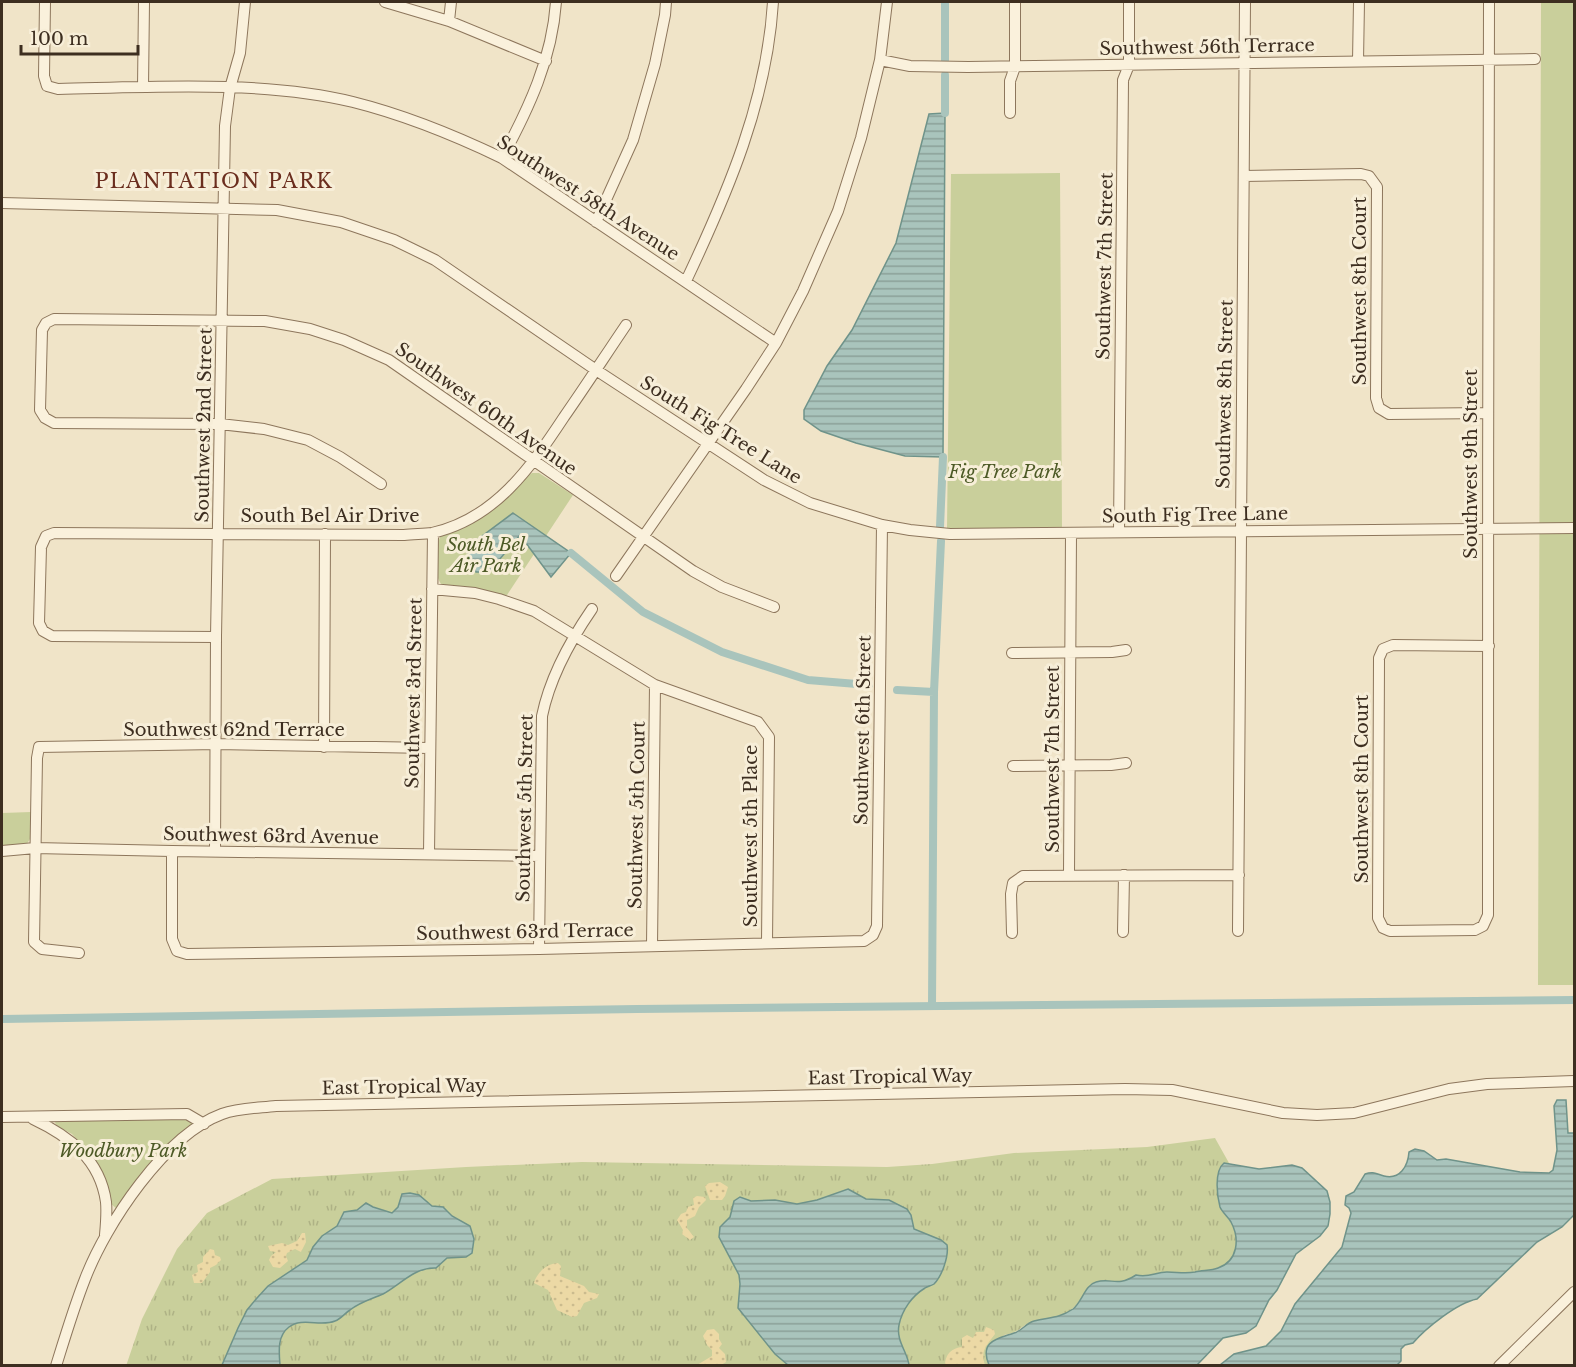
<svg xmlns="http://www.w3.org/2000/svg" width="1576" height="1367" font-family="'Libre Baskerville',serif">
  <defs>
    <pattern id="grass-tufts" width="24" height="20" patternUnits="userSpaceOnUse" patternTransform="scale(1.5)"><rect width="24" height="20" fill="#c9cf9b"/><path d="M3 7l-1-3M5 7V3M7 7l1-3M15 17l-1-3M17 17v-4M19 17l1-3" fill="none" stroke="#aeb285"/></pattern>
    <pattern id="sand-dots" width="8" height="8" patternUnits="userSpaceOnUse" patternTransform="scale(1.5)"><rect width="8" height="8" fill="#ecd9a5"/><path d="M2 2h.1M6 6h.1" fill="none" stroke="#cbbb8e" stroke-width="1.8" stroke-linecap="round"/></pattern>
    <pattern id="water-rules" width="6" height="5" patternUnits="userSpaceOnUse" patternTransform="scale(1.5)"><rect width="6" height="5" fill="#a9c4bc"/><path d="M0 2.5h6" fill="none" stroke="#8ba098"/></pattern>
  </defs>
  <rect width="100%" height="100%" fill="#f0e4c8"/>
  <path fill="url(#grass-tufts)" d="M 1215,1138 L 1229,1163 C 1212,1165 1217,1194 1220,1207 C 1222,1213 1230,1219 1233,1226 C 1240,1242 1236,1262 1218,1268 C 1211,1271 1202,1270 1195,1272 C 1185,1274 1177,1272 1167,1272 C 1155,1272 1150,1278 1136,1275 C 1121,1285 1106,1281 1090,1285 C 1080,1301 1072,1314 1053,1319 C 1047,1321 1040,1319 1034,1321 C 1022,1324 1020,1333 1004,1335 L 987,1360 L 989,1365 L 126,1366 L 142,1319 L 177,1249 L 207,1213 L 272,1179 L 466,1167 L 582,1162 L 887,1167 L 932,1164 L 1014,1153 L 1147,1147 Z"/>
  <path fill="url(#sand-dots)" d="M 720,1182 L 728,1187 L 725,1196 L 722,1200 L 710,1200 L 705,1186 L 709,1183 Z
    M 697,1196 L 705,1197 L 706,1200 L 699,1207 L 695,1216 L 687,1220 L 687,1228 L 694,1237 L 690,1240 L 682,1234 L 683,1230 L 677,1220 L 681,1214 L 686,1212 L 688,1207 L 694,1205 L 693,1198 Z
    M 302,1233 L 305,1233 L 306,1242 L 301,1252 L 295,1249 L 287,1253 L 286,1256 L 288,1261 L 280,1268 L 273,1267 L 269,1260 L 271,1256 L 276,1252 L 270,1251 L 268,1246 L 282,1243 L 288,1245 L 297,1241 Z
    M 210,1249 L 214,1250 L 215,1255 L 220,1257 L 221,1260 L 216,1265 L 210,1268 L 210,1272 L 202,1283 L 194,1283 L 192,1275 L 198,1272 L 197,1265 L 203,1262 L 203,1257 Z
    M 558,1263 L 561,1266 L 560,1276 L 584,1286 L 589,1292 L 599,1294 L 597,1298 L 584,1303 L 577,1316 L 572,1317 L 557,1310 L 548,1290 L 534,1283 C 537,1272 548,1263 558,1263 Z
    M 986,1327 L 994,1330 L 995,1334 C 987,1345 980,1350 985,1365 L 945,1365 C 945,1354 952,1348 962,1347 L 962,1338 L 967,1335 L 973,1338 L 976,1332 L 984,1332 Z
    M 714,1329 L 719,1334 L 719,1339 L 722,1344 L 719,1348 L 725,1354 L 726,1362 L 721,1365 L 697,1365 L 712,1356 L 712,1350 L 707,1345 L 703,1336 L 707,1330 Z"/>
  <path fill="#c9cf9b" d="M 1541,2 L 1574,2 L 1574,985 L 1538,985 Z
    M 1060,173 L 1062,529 L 947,529 L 951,174 Z
    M 532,473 L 539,473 L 573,495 L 507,595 L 503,597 L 441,584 C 432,571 435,548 441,535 Z
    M 31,812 L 30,839 L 26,845 L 2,848 L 2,813 Z
    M 184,1118 L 198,1124 L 117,1209 L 110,1203 L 91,1155 L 72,1134 L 57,1126 L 55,1123 L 56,1121 Z"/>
  <path fill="url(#water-rules)" stroke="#6f938a" stroke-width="1.5" d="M 945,113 L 943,457 L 905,456 L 856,443 L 821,431 L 804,419 L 804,410 L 827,366 L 852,330 L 896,243 L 929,114 Z
    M 513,513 L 571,553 L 551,577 L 520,535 L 489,572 L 476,572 L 466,548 Z
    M 1557,1100 L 1566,1100 L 1568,1133 L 1574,1133 L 1574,1215 L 1562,1227 L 1537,1242 L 1477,1299 C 1457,1303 1426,1328 1413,1343 L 1405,1345 L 1401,1349 L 1401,1361 L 1397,1365 L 1220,1365 L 1234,1354 L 1266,1346 L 1281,1331 L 1295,1304 L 1342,1247 L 1351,1213 L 1349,1208 L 1345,1205 L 1346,1196 L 1354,1192 L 1365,1174 C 1374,1171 1376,1174 1384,1176 C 1400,1180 1408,1166 1409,1152 L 1415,1149 L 1424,1151 L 1437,1160 L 1446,1159 L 1520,1172 L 1549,1173 L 1553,1170 L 1557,1150 L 1554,1106 Z
    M 1224,1163 L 1259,1169 L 1292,1165 L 1302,1168 L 1327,1191 L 1330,1202 L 1330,1214 L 1328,1226 L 1320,1236 L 1296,1254 L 1277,1290 L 1269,1300 L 1256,1326 L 1246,1333 L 1223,1338 L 1197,1365 L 989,1365 C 979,1341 997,1339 1014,1333 C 1022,1331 1026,1323 1034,1321 C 1049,1317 1058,1319 1073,1309 C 1082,1302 1085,1285 1096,1282 C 1112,1277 1116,1288 1136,1275 C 1150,1278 1155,1272 1167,1272 C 1177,1272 1185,1274 1195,1272 C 1202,1270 1211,1271 1218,1268 C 1238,1261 1240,1239 1231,1222 C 1228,1217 1222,1212 1220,1207 C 1217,1196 1214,1171 1224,1163 Z
    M 848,1189 L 866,1199 L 889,1200 L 907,1209 L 911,1215 L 914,1229 L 941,1240 L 947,1245 C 949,1256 942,1276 934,1284 C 931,1286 928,1286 925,1288 C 912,1296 902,1310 899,1325 C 896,1341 907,1351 909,1365 L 788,1365 L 775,1354 L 738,1308 L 740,1284 L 739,1275 L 719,1237 L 720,1227 L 730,1217 L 734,1201 L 740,1197 L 751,1201 L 775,1200 L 797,1204 L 817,1200 Z
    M 410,1193 L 419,1195 L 432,1206 L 443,1207 L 452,1216 L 470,1226 L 474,1239 L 472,1253 L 466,1257 L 447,1258 L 436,1268 C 415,1267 401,1284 383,1294 C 372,1299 360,1302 350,1310 C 345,1313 341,1319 335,1321 C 321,1327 302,1317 289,1327 C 277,1336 279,1352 280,1365 L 222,1365 L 238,1328 L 247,1310 L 257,1298 L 268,1286 L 307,1260 L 313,1247 L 322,1236 L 337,1226 L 344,1212 L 357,1210 L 366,1203 L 373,1207 L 392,1213 L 398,1207 L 402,1194 Z"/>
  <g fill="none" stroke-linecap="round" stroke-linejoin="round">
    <path stroke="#a9c4bc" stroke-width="8" d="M 945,61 L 945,2
      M 945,113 L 945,75
      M 940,527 L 943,457
      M 571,553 L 643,612 L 722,652 L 808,680 L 869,685
      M 897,690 L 934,692
      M 932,1006 L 934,692 L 941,541
      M 2,1019 L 637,1009 L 1574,1000"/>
    <defs>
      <path id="minor" d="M 45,2 L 44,76 L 47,86 L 58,89 C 150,87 263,80 353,102 C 405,115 454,135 502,158 L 776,343
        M 385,2 L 449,21 L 546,61
        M 1489,2 C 1487,306 1489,611 1488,915 L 1483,926 L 1475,930 L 1390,931 L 1383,928 L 1378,918 L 1379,658 L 1383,649 L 1393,645 L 1489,646
        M 449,21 L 451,2
        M 880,60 L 910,66 L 968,67 L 1535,59
        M 1358,61 L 1359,2
        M 143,87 L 144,2
        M 1010,113 L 1010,81 L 1015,67 L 1015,2
        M 502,158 C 529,108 552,59 556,2
        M 1244,176 L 1361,174 L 1369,176 L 1377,187 L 1376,398 L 1379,408 L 1389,414 L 1487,413
        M 2,203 L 277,210 L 341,222 L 394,240 L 435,260 L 596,370 L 764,480 L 810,503 L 882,525 L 910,530 L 950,534 L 1574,528
        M 596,222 L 633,140 L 655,64 L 665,15 L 666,2
        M 686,281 C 728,192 767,101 773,2
        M 381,484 L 340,457 L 308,440 L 264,429 L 220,424 L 54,423 L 45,418 L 40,410 L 42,330 L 46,323 L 54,319 L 265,321 L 310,329 L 344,340 L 389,360 L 693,571 L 722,587 L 774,607
        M 1119,532 L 1123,80 L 1129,65 L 1129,2
        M 616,576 L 746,389 L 776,343 L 803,291 L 838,211 L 861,138 L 880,60 L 887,2
        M 432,589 L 475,593 L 499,599 L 534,611 L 655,685 L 758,722 L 769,737 L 767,943
        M 216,637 L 52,636 L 43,631 L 39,623 L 41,547 L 46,536 L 54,533 L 404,535 C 413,534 423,534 432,533 C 495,519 531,467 564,417 C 585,387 605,356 626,325
        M 1012,653 L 1112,652 L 1126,650
        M 324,747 L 325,534
        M 1013,766 L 1111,765 L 1126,763
        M 2,851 L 35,848 L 172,851 L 540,856
        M 172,851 L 172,939 L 177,951 L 187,954 L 539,949 L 864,941 L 873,935 L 877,926 L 882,525
        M 215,852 L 216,637 L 225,126 L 230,88 L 240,53 L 245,2
        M 429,854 L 433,533
        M 1069,875 L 1071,534
        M 1238,931 L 1245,2
        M 1123,932 L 1124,875
        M 1012,933 L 1011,894 L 1013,883 L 1023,876 L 1239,875
        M 652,946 L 655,685
        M 539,949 L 542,716 C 550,677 570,641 592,609
        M 79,953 L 42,949 L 34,942 L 37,758 L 39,747 L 217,744 L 429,748
        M 2,1117 L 187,1114 L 204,1124
        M 33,1119 C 69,1136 100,1159 106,1202 C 107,1212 106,1224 105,1235
        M 56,1366 C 65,1337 74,1307 85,1279 C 106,1224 165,1135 222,1114 C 239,1108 258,1108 276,1106 L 1125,1089 L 1172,1090 L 1283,1113 L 1317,1115 L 1354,1113 L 1449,1089 L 1487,1084 L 1574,1081
        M 1499,1366 L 1574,1292"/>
    </defs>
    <use href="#minor" stroke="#8d765c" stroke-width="12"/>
    <use href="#minor" stroke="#faf1dc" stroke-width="10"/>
  </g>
  <g text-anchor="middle" stroke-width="6" stroke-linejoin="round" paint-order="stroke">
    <g font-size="18" fill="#3d2e20" stroke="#f7eed8">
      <text transform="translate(1207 47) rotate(-1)" y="6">Southwest 56th Terrace</text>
      <text transform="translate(588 198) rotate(33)" y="6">Southwest 58th Avenue</text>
      <text transform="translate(1105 266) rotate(-89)" y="6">Southwest 7th Street</text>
      <text transform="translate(1360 291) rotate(-90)" y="6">Southwest 8th Court</text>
      <text transform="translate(1225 394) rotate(-89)" y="6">Southwest 8th Street</text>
      <text transform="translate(486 409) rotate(35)" y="6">Southwest 60th Avenue</text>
      <text transform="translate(204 425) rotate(-89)" y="6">Southwest 2nd Street</text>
      <text transform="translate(721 430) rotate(32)" y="6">South Fig Tree Lane</text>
      <text transform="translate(1471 464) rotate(-90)" y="6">Southwest 9th Street</text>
      <text transform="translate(1195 515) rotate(-1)" y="6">South Fig Tree Lane</text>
      <text x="330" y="522">South Bel Air Drive</text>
      <text transform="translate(414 693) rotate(-89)" y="6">Southwest 3rd Street</text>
      <text x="234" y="736">Southwest 62nd Terrace</text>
      <text transform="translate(863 730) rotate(-89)" y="6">Southwest 6th Street</text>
      <text transform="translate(1053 759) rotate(-90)" y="6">Southwest 7th Street</text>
      <text transform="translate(1362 789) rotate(-90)" y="6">Southwest 8th Court</text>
      <text transform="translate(525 808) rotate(-89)" y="6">Southwest 5th Street</text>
      <text transform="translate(637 815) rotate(-89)" y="6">Southwest 5th Court</text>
      <text transform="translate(271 836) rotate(1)" y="6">Southwest 63rd Avenue</text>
      <text transform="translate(751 836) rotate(-90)" y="6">Southwest 5th Place</text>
      <text transform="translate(525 932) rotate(-1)" y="6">Southwest 63rd Terrace</text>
      <text transform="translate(890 1077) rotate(-1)" y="6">East Tropical Way</text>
      <text transform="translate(404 1087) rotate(-1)" y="6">East Tropical Way</text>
    </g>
    <g font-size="18" font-style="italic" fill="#4d5a26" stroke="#f7eed8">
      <text x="1005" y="478">Fig Tree Park</text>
      <text x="486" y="551">South Bel<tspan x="486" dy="21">Air Park</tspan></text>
      <text x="123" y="1157">Woodbury Park</text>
    </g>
    <g font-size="20" letter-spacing="1.5" fill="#6b2e1e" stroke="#f7eed8">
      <text x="214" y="188">PLANTATION PARK</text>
    </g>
  </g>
  <rect width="1576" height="1367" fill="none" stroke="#3d2e20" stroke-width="6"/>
  <path d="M21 45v9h117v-9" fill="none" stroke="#3d2e20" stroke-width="3"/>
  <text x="30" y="45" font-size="18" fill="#3d2e20" stroke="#f7eed8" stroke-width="4.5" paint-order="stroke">100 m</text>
</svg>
